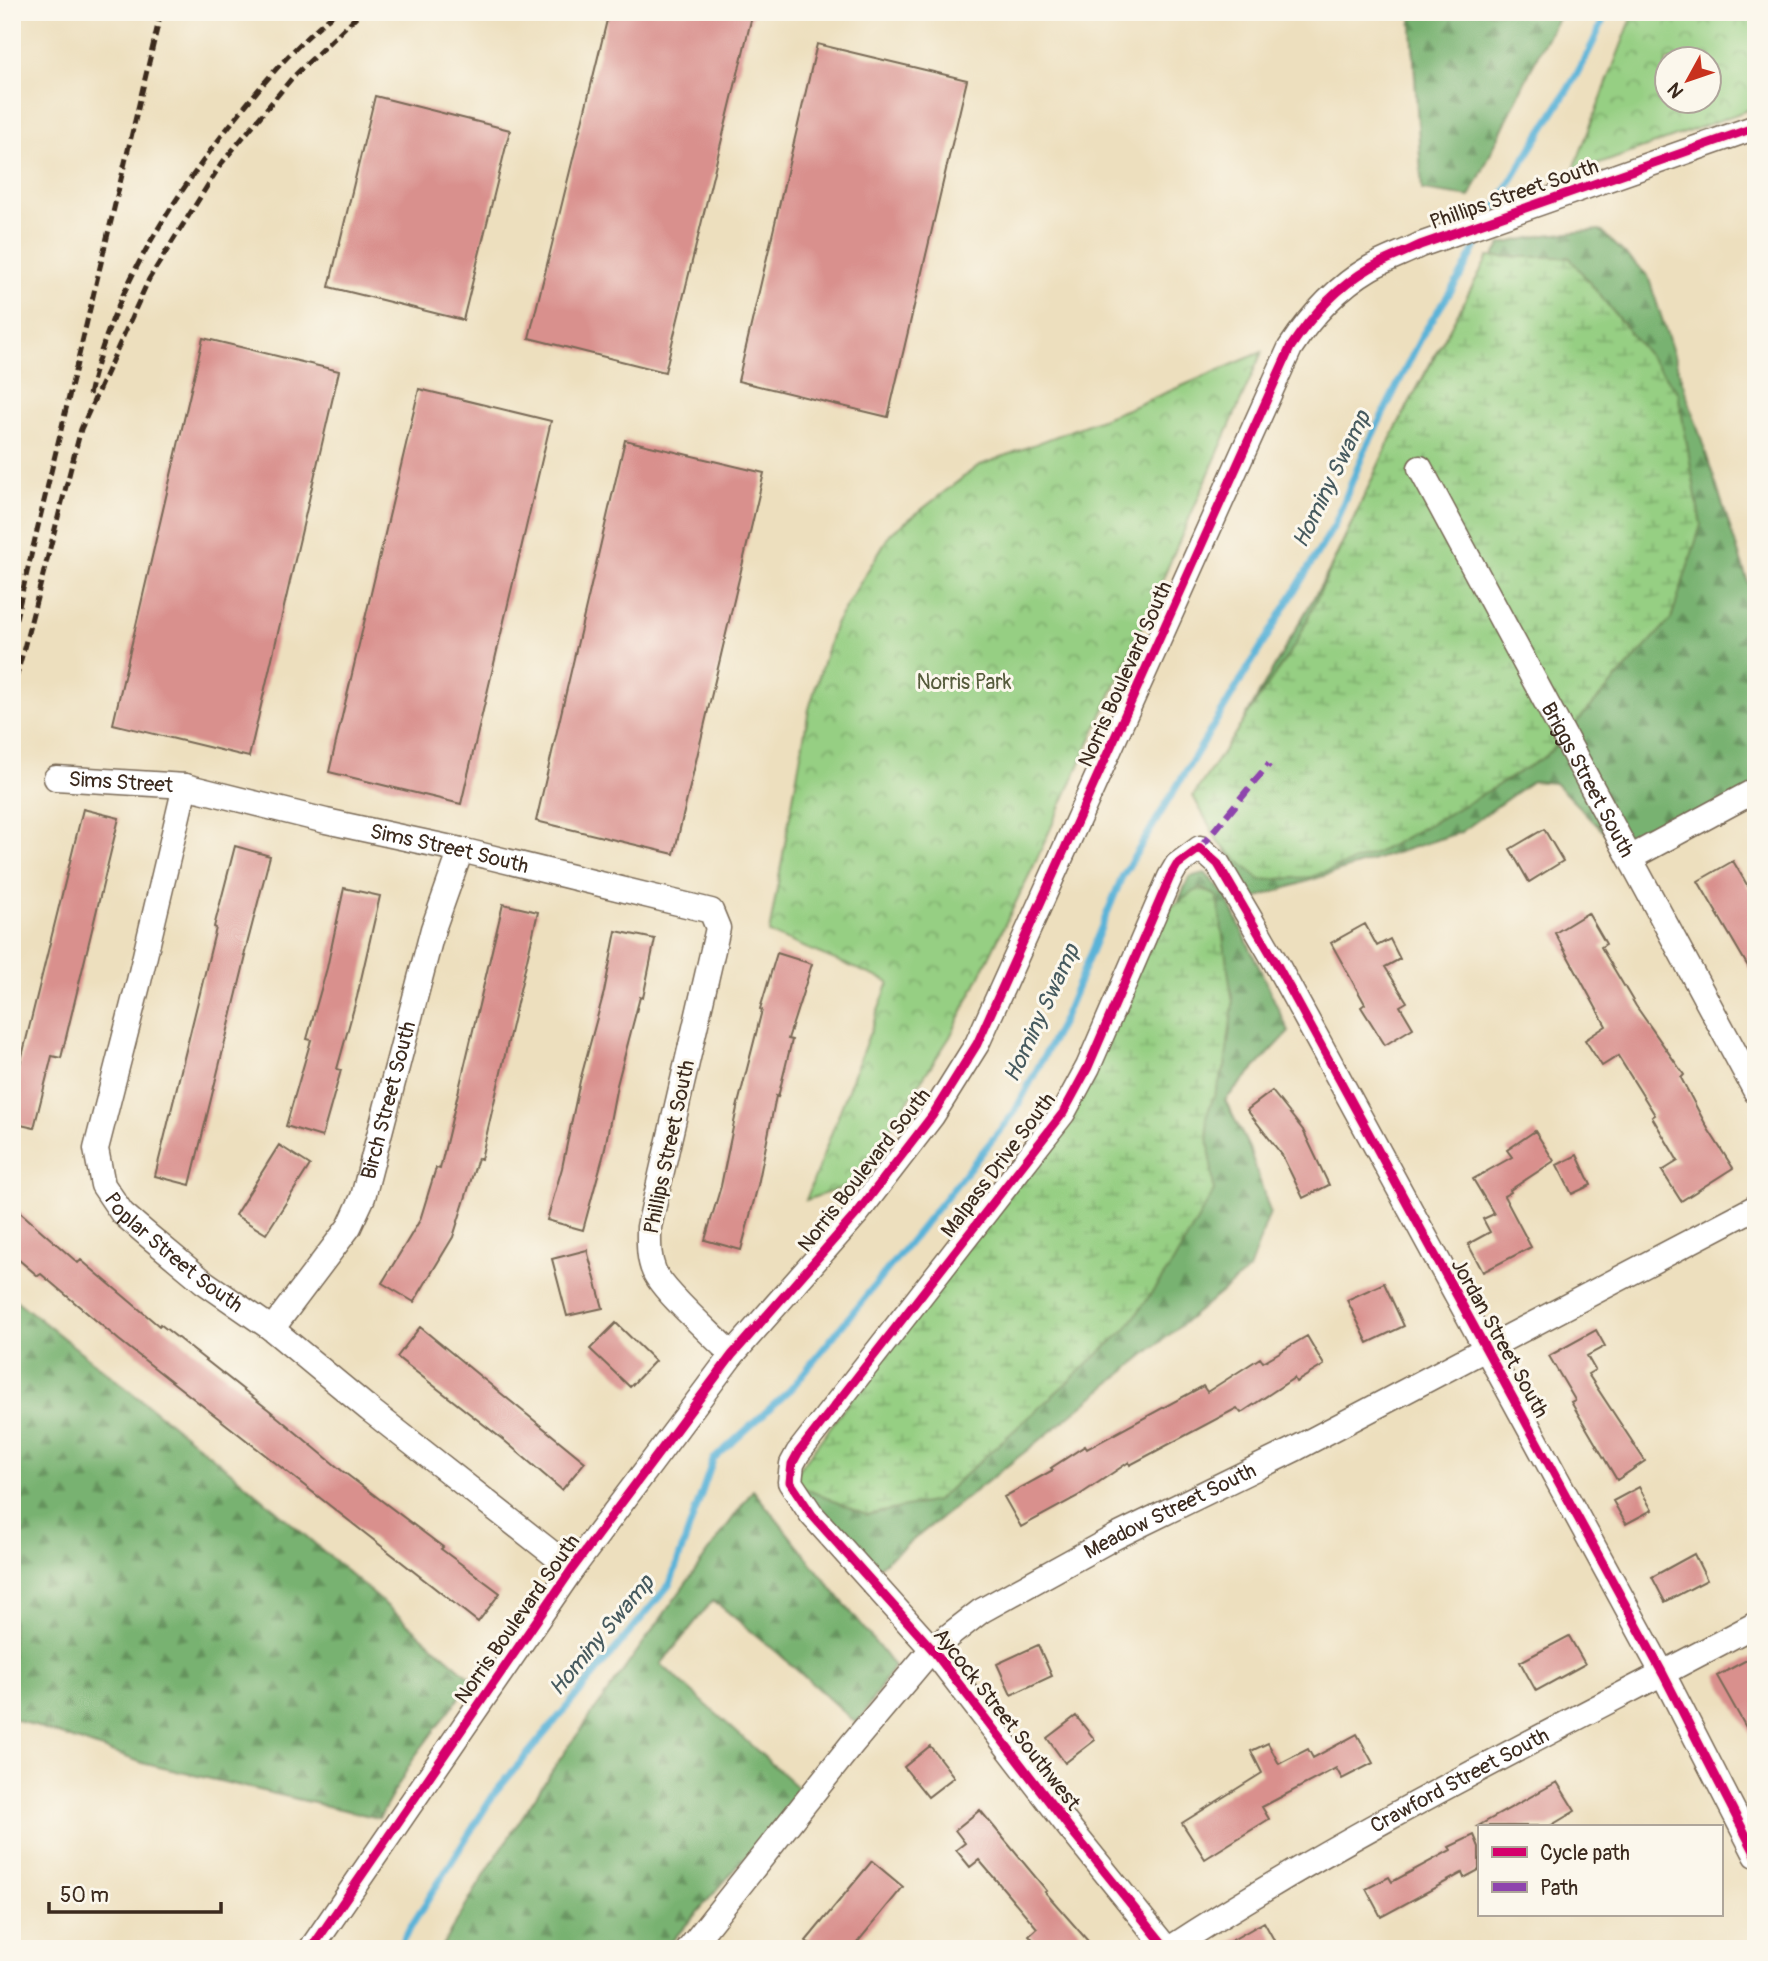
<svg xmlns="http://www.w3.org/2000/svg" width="1768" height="1961" font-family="Pangolin,sans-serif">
  <defs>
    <pattern id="forest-firs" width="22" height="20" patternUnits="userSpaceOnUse" patternTransform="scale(1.75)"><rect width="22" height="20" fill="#78b271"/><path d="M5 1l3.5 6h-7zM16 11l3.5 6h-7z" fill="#64915c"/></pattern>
    <pattern id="wetland-marsh" width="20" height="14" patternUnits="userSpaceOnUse" patternTransform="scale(1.75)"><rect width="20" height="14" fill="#96cf83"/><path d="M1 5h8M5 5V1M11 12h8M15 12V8" fill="none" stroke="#7ca86b"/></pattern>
    <pattern id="park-crowns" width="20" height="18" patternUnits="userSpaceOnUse" patternTransform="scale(1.75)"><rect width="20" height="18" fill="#96cf83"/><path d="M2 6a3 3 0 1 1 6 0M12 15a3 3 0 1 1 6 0" fill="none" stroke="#7ca86b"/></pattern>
  </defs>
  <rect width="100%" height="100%" fill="#fbf7ec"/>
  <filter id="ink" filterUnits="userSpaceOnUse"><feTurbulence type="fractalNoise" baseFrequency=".0143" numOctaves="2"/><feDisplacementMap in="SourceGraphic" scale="14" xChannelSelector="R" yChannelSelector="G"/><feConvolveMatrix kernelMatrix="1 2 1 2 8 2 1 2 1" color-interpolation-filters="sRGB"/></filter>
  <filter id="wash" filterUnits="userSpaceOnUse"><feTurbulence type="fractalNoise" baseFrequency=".00686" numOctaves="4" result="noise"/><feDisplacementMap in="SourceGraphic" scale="28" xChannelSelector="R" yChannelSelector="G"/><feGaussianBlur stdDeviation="1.57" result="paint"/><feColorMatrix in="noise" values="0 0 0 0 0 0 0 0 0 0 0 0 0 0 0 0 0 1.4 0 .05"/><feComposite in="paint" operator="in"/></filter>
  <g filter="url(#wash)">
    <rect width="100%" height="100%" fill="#eddfbe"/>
    <path fill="url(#forest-firs)" stroke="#5a6e48" stroke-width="2" d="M 1411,12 L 1562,12 L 1542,46 L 1470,197 L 1422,190 Z
      M 1600,230 L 1648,276 L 1756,607 L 1756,790 L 1630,858 L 1555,783 L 1532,781 L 1461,832 L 1255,898 L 1197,803 L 1330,569 L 1397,426 L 1437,351 L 1501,244 L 1545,235 Z
      M 1205,873 L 1226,896 L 1289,1032 L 1225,1100 L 1249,1148 L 1270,1212 L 1249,1270 L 1040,1440 L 867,1576 L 794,1491 L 1141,988 L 1189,877 Z
      M 12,1297 L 235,1475 L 473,1680 L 415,1756 L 379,1818 L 146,1764 L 12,1718 Z
      M 753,1490 L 894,1666 L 857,1724 L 778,1653 L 713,1600 L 661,1664 L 803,1792 L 665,1949 L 440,1949 L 488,1869 L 562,1756 Z"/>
    <path fill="url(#wetland-marsh)" stroke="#687c50" stroke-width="2" d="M 1488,257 L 1569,257 L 1678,392 L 1701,525 L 1671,619 L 1546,756 L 1468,803 L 1377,853 L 1311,877 L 1260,880 L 1219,843 L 1193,796 L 1297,642 L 1391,438 Z
      M 1200,888 L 1217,896 L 1233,1004 L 1225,1067 L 1206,1117 L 1214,1191 L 1173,1263 L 1126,1329 L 936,1501 L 866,1515 L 790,1482 L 1070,1101 L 1171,907 Z"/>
    <path fill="url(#park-crowns)" stroke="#687c50" stroke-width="2" fill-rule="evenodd" d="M 1634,12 L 1756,12 L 1756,107 L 1572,174 ZM 1666,60 L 1708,60 L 1708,102 L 1666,102 Z
      M 1262,352 L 1147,615 L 1035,863 L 950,1037 L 853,1184 L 806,1200 L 889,982 L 769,933 L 809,709 L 834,626 L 890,534 L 978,466 L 1130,408 Z"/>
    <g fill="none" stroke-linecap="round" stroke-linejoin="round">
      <path stroke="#5ab3d8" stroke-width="7" d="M 1494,211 C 1529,144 1580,83 1606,12
        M 397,1949 L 494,1794 L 670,1584 L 713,1460 L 790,1390 L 1014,1113 L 1063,1020 L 1122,877 L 1334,526 L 1364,452 L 1423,334 L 1461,275 L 1484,231"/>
    </g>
    <g id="blocks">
      <path fill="#d9908d" d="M 609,12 L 753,12 L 665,372 L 529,338 Z
        M 817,44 L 967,80 L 888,417 L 738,381 Z
        M 375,96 L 510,130 L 463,320 L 329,287 Z
        M 203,338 L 339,371 L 249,757 L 113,724 Z
        M 419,389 L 551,421 L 461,804 L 329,772 Z
        M 625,440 L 764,473 L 674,854 L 536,821 Z
        M 83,809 L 119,818 L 61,1058 L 52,1056 L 34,1128 L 12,1123 L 12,1097 Z
        M 1544,829 L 1563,861 L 1529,882 L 1510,849 Z
        M 235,846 L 270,856 L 244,956 L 246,956 L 190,1185 L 155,1176 L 216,928 L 214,927 Z
        M 1733,861 L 1756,900 L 1756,980 L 1698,881 Z
        M 344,888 L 380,896 L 357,997 L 337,1069 L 341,1070 L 322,1137 L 286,1126 L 311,1040 L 307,1039 L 327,968 Z
        M 503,904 L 538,912 L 481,1159 L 478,1158 L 453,1237 L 414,1302 L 382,1283 L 420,1220 L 436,1168 L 440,1169 Z
        M 1588,913 L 1606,944 L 1601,947 L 1636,1006 L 1684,1075 L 1681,1078 L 1708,1129 L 1733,1168 L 1681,1201 L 1662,1171 L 1678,1161 L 1652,1117 L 1655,1115 L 1618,1056 L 1602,1066 L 1585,1040 L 1606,1026 L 1555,933 Z
        M 1365,924 L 1377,946 L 1390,939 L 1400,959 L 1385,967 L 1407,1002 L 1400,1006 L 1413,1028 L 1385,1045 L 1361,1007 L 1365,1004 L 1331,943 Z
        M 616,931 L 655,939 L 643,998 L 640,997 L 617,1085 L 604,1153 L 583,1230 L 547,1220 L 562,1168 L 580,1081 L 604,992 Z
        M 777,953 L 812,964 L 788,1039 L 792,1040 L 778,1097 L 776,1096 L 758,1185 L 741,1250 L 705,1240 L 721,1186 L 737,1108 L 762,1010 L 760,1009 Z
        M 1272,1091 L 1303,1130 L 1329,1185 L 1303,1198 L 1282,1155 L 1247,1110 Z
        M 1535,1131 L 1554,1161 L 1510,1190 L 1511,1192 L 1504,1196 L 1531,1247 L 1483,1272 L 1468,1244 L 1490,1232 L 1483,1219 L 1494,1214 L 1473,1179 L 1512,1157 L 1507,1150 Z
        M 279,1145 L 310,1165 L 266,1234 L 235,1215 Z
        M 1577,1155 L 1591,1185 L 1572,1194 L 1557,1165 Z
        M 12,1205 L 78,1263 L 81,1260 L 159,1326 L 160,1324 L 269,1410 L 341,1470 L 443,1547 L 441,1549 L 500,1593 L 478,1622 L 119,1340 L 41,1274 L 38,1276 L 12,1254 Z
        M 587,1250 L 603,1308 L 567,1316 L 552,1259 Z
        M 1384,1283 L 1404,1326 L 1368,1343 L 1347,1300 Z
        M 616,1323 L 655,1361 L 630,1387 L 590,1349 Z
        M 420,1327 L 585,1462 L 562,1490 L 506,1442 L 397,1357 Z
        M 1596,1330 L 1605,1346 L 1587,1356 L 1595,1370 L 1588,1374 L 1645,1461 L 1617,1480 L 1571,1402 L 1575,1400 L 1549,1356 Z
        M 1307,1336 L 1324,1365 L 1296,1382 L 1294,1378 L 1241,1413 L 1237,1408 L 1130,1465 L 1129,1462 L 1078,1496 L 1021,1527 L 1004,1497 L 1053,1470 L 1051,1468 L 1085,1446 L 1087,1449 L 1203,1386 L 1207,1392 L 1260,1358 L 1263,1362 Z
        M 1639,1487 L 1652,1510 L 1626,1524 L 1613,1501 Z
        M 1694,1554 L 1707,1580 L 1665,1602 L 1652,1577 Z
        M 1569,1636 L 1585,1664 L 1536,1691 L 1520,1662 Z
        M 1038,1645 L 1052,1676 L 1011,1695 L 997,1664 Z
        M 1756,1655 L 1756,1745 L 1717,1676 Z
        M 1076,1716 L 1095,1740 L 1065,1763 L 1047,1738 Z
        M 1357,1734 L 1373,1763 L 1342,1779 L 1336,1768 L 1262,1807 L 1269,1819 L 1205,1859 L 1182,1823 L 1262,1773 L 1251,1751 L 1268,1743 L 1279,1764 L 1308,1749 L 1313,1758 Z
        M 930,1746 L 954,1777 L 928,1797 L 904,1767 Z
        M 1557,1782 L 1575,1811 L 1550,1826 L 1478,1826 Z
        M 980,1810 L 1047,1891 L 1045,1892 L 1095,1949 L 1041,1949 L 1029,1935 L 1037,1928 L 979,1860 L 970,1867 L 956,1850 L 965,1843 L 955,1830 Z
        M 1474,1835 L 1479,1847 L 1479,1870 L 1464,1878 L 1462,1873 L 1381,1917 L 1366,1889 L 1389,1877 L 1392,1882 L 1451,1850 L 1449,1847 Z
        M 872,1861 L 903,1887 L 852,1949 L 815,1949 L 806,1941 Z
        M 1264,1922 L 1279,1949 L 1217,1949 Z"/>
    </g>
  </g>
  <g filter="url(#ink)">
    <use href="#blocks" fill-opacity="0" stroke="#796956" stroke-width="2"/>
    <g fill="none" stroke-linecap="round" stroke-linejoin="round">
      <defs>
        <g id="minor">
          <path id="s1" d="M 1420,468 L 1756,1092"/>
          <path id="s2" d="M 56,778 L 185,786 L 326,821 L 461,850 L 711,911 L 718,928 L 649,1227 C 649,1242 648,1257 654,1271 C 663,1292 714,1336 732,1355"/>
          <path id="s3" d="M 185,786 L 139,981 L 96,1149 L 103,1185 L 122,1213 L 150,1237 L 204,1282 L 272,1329 L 370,1410 L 572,1569"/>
          <path d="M 1630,858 L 1756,790"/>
          <path id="s4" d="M 272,1329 L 349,1227 L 363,1197 L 433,929 L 461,850"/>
          <path d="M 311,1949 L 572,1569 L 732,1355 L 858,1212 L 932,1116 L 977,1044 L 1290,348 C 1311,316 1336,288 1370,268 C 1386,259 1404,253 1420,245 L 1756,127"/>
          <path id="s5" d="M 689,1949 L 852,1744 L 932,1649 L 981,1611 L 1115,1537 L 1297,1448 L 1756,1207"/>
          <path d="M 1167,1949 L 1068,1826 L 932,1649 L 812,1515 L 790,1482 L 792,1464 L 798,1453 L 1063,1113 L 1088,1067 L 1170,877 L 1177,865 L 1200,848 L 1218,864 L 1276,963 L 1663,1674 L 1756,1855"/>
          <path id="s6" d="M 1169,1949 C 1356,1827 1559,1729 1756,1624"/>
        </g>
      </defs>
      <use href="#minor" stroke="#796956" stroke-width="27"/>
      <use href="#minor" stroke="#fff" stroke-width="24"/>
      <path stroke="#3b2a1e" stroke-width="5" stroke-dasharray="10 5" stroke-linecap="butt" d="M 89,395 C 111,297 163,213 223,134 C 257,90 292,47 336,12
        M 12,635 L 161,12
        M 12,694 L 81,429 L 149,279 L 221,164 L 292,78 L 361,12"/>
      <path stroke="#8e44ad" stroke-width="7" stroke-dasharray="14 7" stroke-linecap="butt" d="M 1200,848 L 1269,764"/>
      <defs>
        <path id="cycleway" d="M 311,1949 L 572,1569 L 732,1355 L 858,1212 L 932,1116 L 977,1044 L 1290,348 C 1311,316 1336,288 1370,268 C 1386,259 1404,253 1420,245 L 1756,127
          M 1167,1949 L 1068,1826 L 932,1649 L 812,1515 L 790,1482 L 792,1464 L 798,1453 L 1063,1113 L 1088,1067 L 1170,877 L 1177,865 L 1200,848 L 1218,864 L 1276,963 L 1663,1674 L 1756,1855"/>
      </defs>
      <use href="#cycleway" stroke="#fbf7ec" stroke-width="13"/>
      <use href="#cycleway" stroke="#d6006c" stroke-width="9"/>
    </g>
  </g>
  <g text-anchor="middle" stroke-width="6" stroke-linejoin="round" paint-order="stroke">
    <g font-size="21" fill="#3b2a1e" stroke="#fbf7ec">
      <text transform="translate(1514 194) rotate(-19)" y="7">Phillips Street South</text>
      <text transform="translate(1125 674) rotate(-66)" y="7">Norris Boulevard South</text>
      <text dy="7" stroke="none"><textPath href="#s1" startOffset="354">Briggs Street South</textPath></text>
      <text dy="7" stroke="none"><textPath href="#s2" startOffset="65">Sims Street</textPath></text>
      <text dy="7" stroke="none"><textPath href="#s2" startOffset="401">Sims Street South</textPath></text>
      <text dy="7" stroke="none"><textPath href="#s4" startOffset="261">Birch Street South</textPath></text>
      <text transform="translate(669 1147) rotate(-78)" y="7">Phillips Street South</text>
      <text transform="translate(998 1165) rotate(-53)" y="7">Malpass Drive South</text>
      <text transform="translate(864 1170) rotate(-52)" y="7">Norris Boulevard South</text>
      <text dy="7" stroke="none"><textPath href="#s3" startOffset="509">Poplar Street South</textPath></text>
      <text transform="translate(1500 1338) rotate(61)" y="7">Jordan Street South</text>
      <text dy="7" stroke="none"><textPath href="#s5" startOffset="662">Meadow Street South</textPath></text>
      <text transform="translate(517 1619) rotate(-55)" y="7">Norris Boulevard South</text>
      <text transform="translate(1007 1719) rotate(52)" y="7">Aycock Street Southwest</text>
      <text dy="7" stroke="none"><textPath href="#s6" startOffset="336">Crawford Street South</textPath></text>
    </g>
    <g font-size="21" fill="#565c3c" stroke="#fbf7ec">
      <text x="964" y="689">Norris Park</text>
    </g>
    <g font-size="23" font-style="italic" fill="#465a5f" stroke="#fbf7ec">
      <text transform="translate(1331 479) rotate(-64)" y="8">Hominy Swamp</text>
      <text transform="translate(1041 1013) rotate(-65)" y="8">Hominy Swamp</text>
      <text transform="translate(601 1635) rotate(-50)" y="8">Hominy Swamp</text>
    </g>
  </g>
  <rect width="1768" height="1961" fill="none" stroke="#fbf7ec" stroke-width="42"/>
  <rect x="1478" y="1825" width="245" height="91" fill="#fbf7ec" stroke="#aea59a" stroke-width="2"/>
  <rect x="1492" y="1847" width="35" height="10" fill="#d6006c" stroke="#aea59a" stroke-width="2"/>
  <text x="1540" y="1860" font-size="21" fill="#3b2a1e">Cycle path</text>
  <rect x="1492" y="1882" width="35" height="10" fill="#8e44ad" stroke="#aea59a" stroke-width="2"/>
  <text x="1540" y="1895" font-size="21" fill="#3b2a1e">Path</text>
  <g transform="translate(1688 80) rotate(230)"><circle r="33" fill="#fbf7ec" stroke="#aea59a" stroke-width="2"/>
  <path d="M0-5L12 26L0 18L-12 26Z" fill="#c8321e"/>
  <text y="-10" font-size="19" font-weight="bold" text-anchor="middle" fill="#3b2a1e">N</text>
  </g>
  <path d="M49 1902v10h172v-10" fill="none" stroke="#3b2a1e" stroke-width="3.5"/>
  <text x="60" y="1902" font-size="21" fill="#3b2a1e" stroke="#fbf7ec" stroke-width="5" paint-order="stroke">50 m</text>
</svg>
